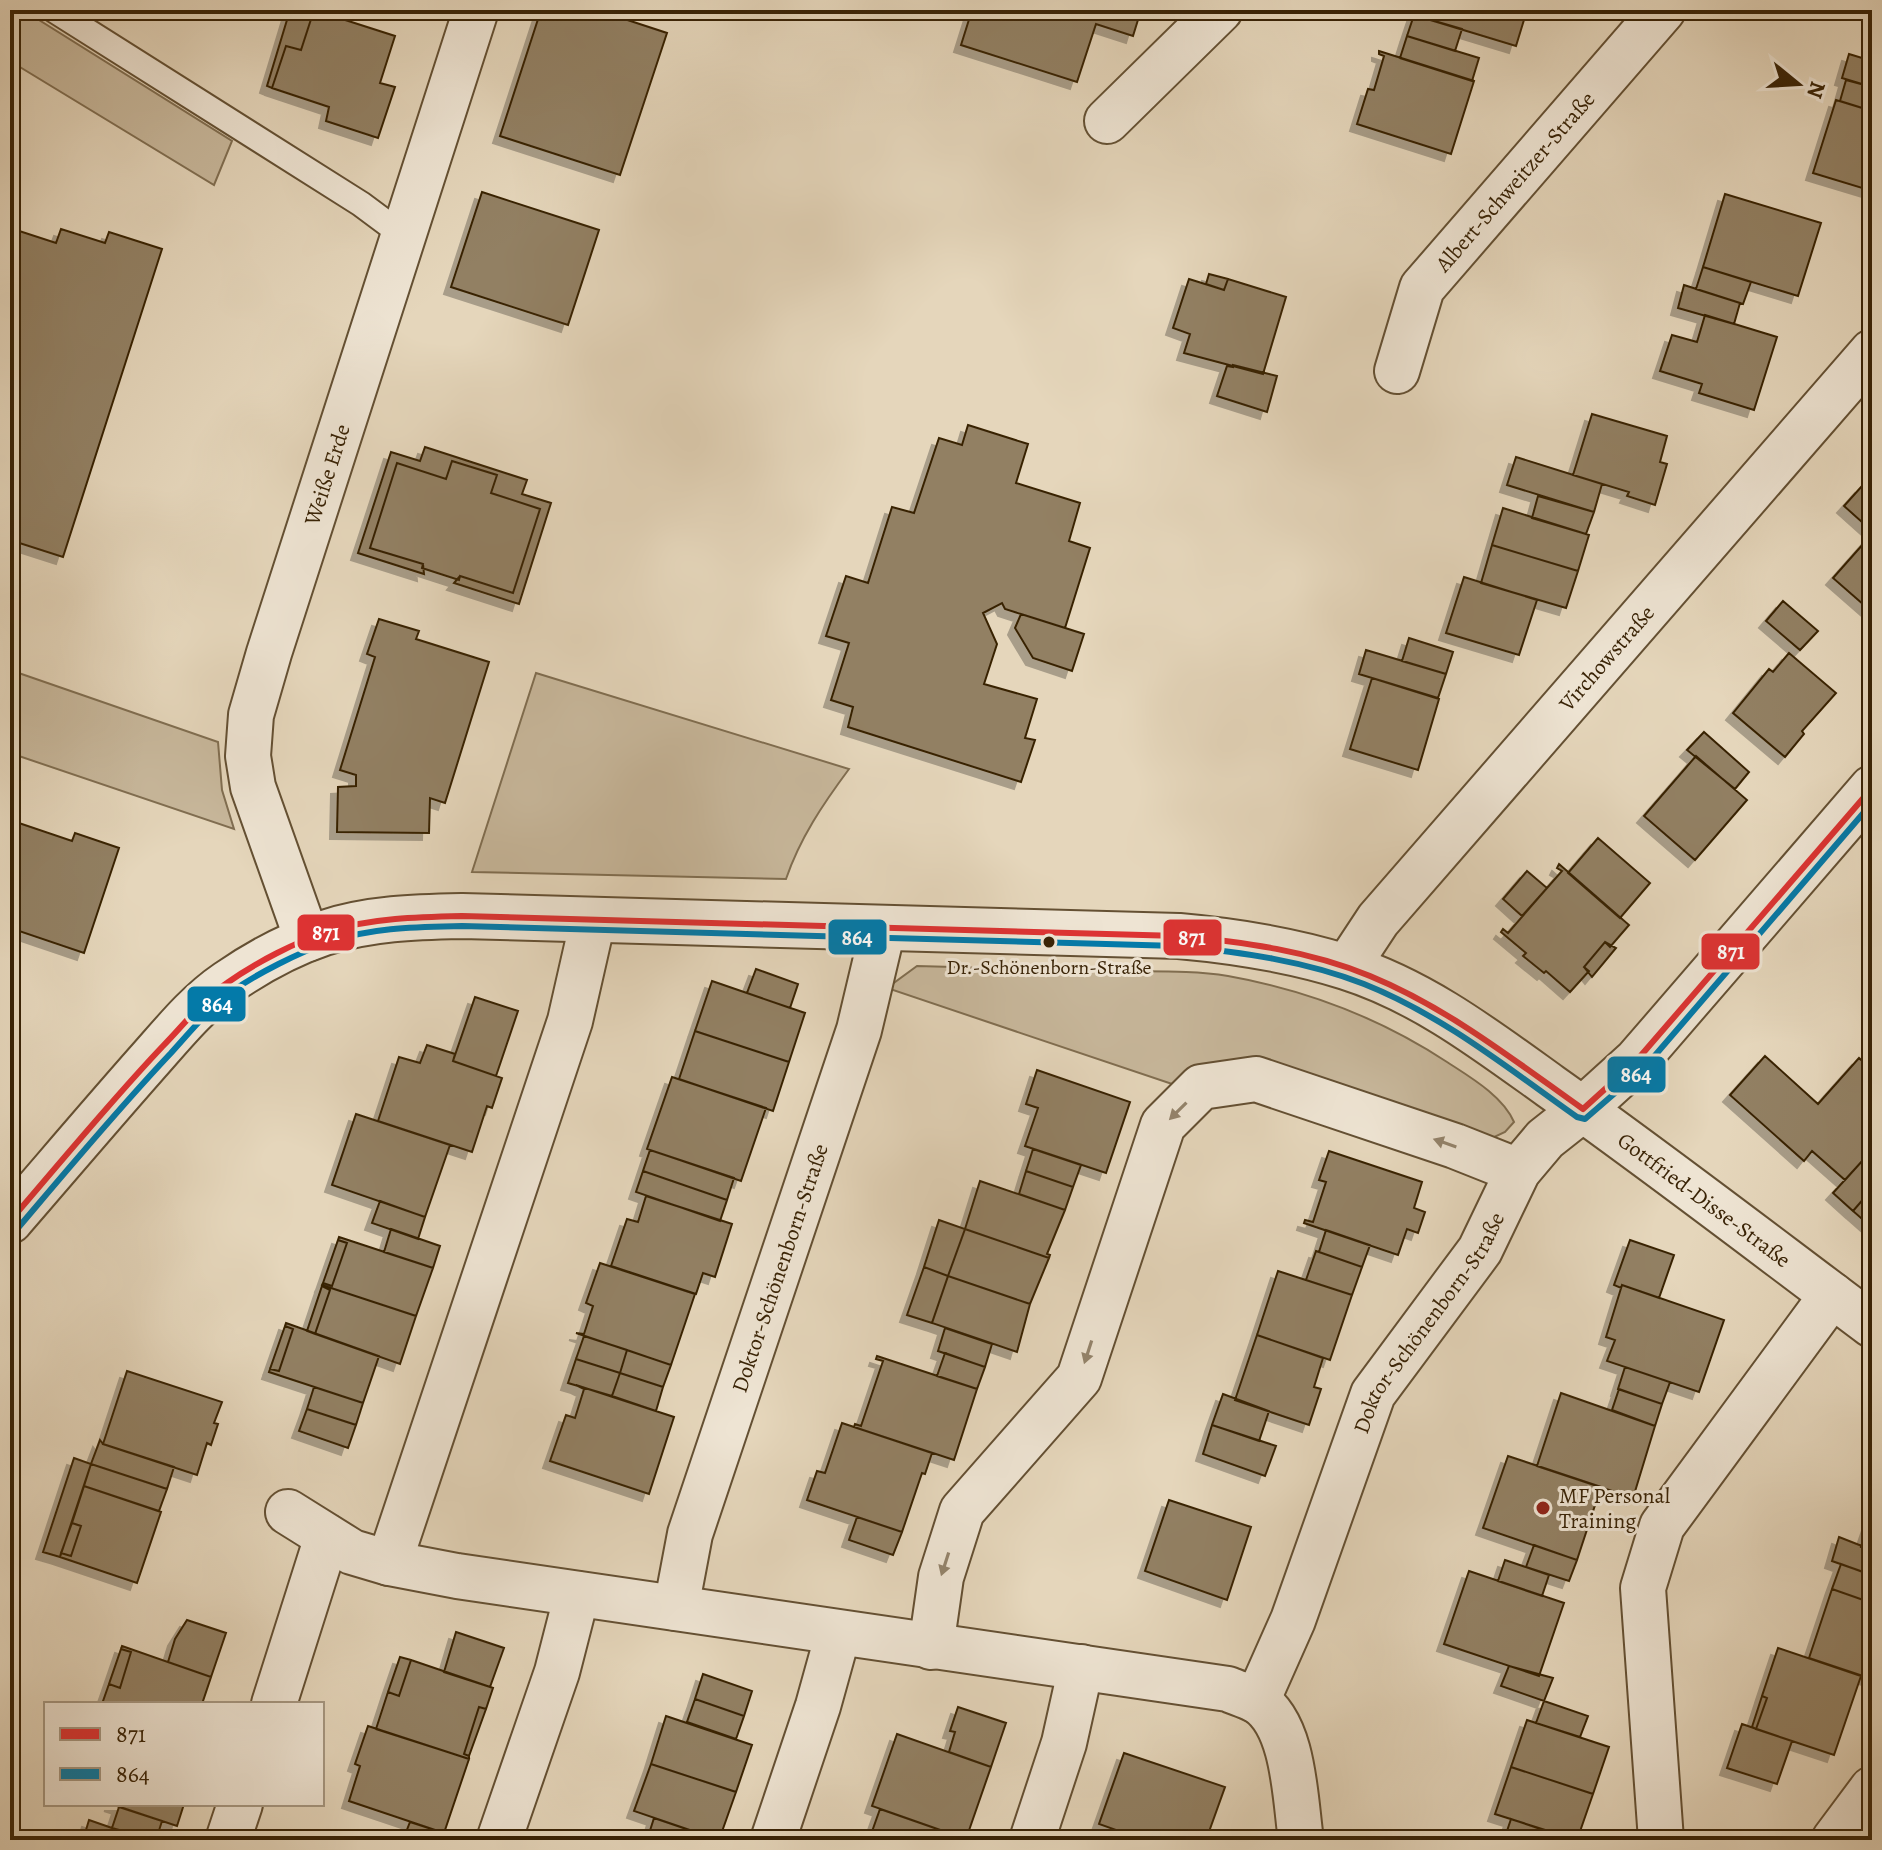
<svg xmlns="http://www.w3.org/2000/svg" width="1882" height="1850" font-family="Alegreya,serif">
  <defs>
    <filter id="shadow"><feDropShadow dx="-7" dy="7" stdDeviation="0" flood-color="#0004"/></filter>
  </defs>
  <rect width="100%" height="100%" fill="#e5d6bb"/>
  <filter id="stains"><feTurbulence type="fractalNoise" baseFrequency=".0025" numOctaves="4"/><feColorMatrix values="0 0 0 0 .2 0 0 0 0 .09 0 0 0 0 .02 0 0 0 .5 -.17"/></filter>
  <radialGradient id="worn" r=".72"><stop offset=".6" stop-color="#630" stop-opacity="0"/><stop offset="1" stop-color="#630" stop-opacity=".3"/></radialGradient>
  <path fill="#c8b89c" stroke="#806e51" stroke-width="2" d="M 10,10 L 23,10 L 232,141 L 214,185 L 10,61 Z
    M 10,670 L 218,742 L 222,790 L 234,829 L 10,753 Z
    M 536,673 L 849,769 C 823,804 800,838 786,879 L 472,872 Z
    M 917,966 C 982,968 1047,970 1112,971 C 1150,972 1190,970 1228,976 C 1307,990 1380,1018 1447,1062 C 1470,1077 1503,1096 1514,1122 L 1505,1132 L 1488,1140 L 1184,1088 L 887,988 Z"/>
  <path fill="#928064" stroke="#392306" stroke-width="2" filter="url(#shadow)" d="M 290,10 L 314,10 L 301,50 L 286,46 L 272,88 L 267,86 Z
    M 314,10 L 395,36 L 380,83 L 395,87 L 378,138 L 326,121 L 329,107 L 272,88 L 286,46 L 301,50 Z
    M 541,10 L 597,10 L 667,33 L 620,175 L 500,136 Z
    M 597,10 L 623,10 L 621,18 Z
    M 972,10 L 1141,10 L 1133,36 L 1096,24 L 1077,82 L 961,45 Z
    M 1416,10 L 1527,10 L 1516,46 L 1414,15 Z
    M 1414,15 L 1462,29 L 1455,51 L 1407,36 Z
    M 1407,36 L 1479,58 L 1472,81 L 1400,58 Z
    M 1379,51 L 1474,81 L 1451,154 L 1357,124 L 1368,89 L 1374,90 L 1384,56 L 1379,54 Z
    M 1849,54 L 1872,61 L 1872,87 L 1842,78 Z
    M 1846,80 L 1872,87 L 1872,111 L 1840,101 Z
    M 1836,100 L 1872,111 L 1872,191 L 1813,173 Z
    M 482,192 L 599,230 L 568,325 L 451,287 Z
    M 1725,194 L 1821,223 L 1798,296 L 1703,267 Z
    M 10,228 L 56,243 L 61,229 L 105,243 L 109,232 L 162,249 L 63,557 L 10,540 Z
    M 1703,267 L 1751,282 L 1743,304 L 1696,289 Z
    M 1209,274 L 1228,279 L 1224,290 L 1206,284 Z
    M 1189,279 L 1224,290 L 1228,279 L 1286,297 L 1263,374 L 1184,353 L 1190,334 L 1173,328 Z
    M 1684,285 L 1740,303 L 1734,324 L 1678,308 Z
    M 1705,315 L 1777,337 L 1754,410 L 1699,393 L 1702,384 L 1660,371 L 1672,335 L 1697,342 Z
    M 1233,365 L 1277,376 L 1267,412 L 1217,396 L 1227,366 L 1233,367 Z
    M 1592,414 L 1667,436 L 1660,462 L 1667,464 L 1655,505 L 1627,496 L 1629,492 L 1573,475 Z
    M 968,425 L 1028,444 L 1016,483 L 1080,503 L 1069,541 L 1090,548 L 1065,628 L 1005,609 L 1002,603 L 983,613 L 997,644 L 984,684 L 1037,699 L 1025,738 L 1035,740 L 1021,782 L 848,727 L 853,707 L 831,700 L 849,643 L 826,636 L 846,576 L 868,583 L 892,507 L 914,513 L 939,438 L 962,445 Z
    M 425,447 L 527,480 L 522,494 L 551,503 L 519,604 L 454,583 L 460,576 L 513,593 L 540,509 L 491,493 L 497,475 L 452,461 L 446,479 L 397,463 L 370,548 L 423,564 L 424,574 L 358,553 L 391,452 L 420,461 Z
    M 1516,457 L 1602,484 L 1594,512 L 1507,485 Z
    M 452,461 L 497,475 L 491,493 L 540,509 L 513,593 L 460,576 L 459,580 L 422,568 L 423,564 L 370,548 L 397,463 L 446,479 Z
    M 1862,486 L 1872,495 L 1872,531 L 1844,506 Z
    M 1538,496 L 1594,512 L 1586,534 L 1532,518 Z
    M 1503,508 L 1589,535 L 1578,571 L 1492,545 Z
    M 1872,534 L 1872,612 L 1833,578 Z
    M 1492,545 L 1578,571 L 1566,608 L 1481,583 Z
    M 1464,577 L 1537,600 L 1519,655 L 1446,633 Z
    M 1783,601 L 1818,631 L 1800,650 L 1766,621 Z
    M 1021,614 L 1084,634 L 1072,671 L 1033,658 L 1015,628 Z
    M 379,619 L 419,631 L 416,639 L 489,662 L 445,803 L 430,798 L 429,833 L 337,832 L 338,787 L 356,786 L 356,775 L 340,770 L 375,657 L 367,654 Z
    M 1409,638 L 1453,652 L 1446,674 L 1402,661 Z
    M 1366,650 L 1446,674 L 1438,698 L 1359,674 Z
    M 1789,653 L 1836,693 L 1802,731 L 1804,734 L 1785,757 L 1733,713 L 1769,669 L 1773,672 Z
    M 1372,678 L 1439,699 L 1418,770 L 1350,749 Z
    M 1704,732 L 1749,772 L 1735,789 L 1687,750 Z
    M 1696,756 L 1747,800 L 1695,860 L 1644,816 Z
    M 10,820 L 72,841 L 75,833 L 119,848 L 84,953 L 16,930 L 18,926 L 10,924 Z
    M 1598,838 L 1650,883 L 1620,918 L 1568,873 Z
    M 1559,864 L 1629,925 L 1610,947 L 1605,942 L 1584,967 L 1589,971 L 1570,992 L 1546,971 L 1544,973 L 1523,956 L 1526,953 L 1501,932 L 1503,929 L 1508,933 L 1547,888 L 1562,871 L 1557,868 Z
    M 1527,871 L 1547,888 L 1522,916 L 1503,899 Z
    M 1605,942 L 1616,948 L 1592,977 L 1584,967 Z
    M 756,969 L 798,984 L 790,1008 L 747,993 Z
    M 712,981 L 805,1013 L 789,1062 L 695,1031 Z
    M 475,997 L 518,1011 L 496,1076 L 453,1061 Z
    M 695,1031 L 789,1062 L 773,1111 L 679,1079 Z
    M 427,1045 L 455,1054 L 453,1061 L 502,1078 L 492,1108 L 487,1106 L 472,1152 L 378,1121 L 399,1057 L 420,1063 Z
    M 1765,1056 L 1818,1104 L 1859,1058 L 1872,1070 L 1872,1150 L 1845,1180 L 1812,1151 L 1804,1161 L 1730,1095 Z
    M 1037,1070 L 1130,1102 L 1106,1173 L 1025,1146 L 1038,1108 L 1026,1104 Z
    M 672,1077 L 766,1108 L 741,1181 L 647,1149 Z
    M 356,1114 L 450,1145 L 425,1217 L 332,1185 Z
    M 1033,1149 L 1081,1165 L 1073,1187 L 1026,1171 Z
    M 650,1150 L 734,1178 L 727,1200 L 643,1171 Z
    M 1329,1151 L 1422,1182 L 1414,1208 L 1425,1212 L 1418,1233 L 1407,1229 L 1398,1255 L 1304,1223 L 1305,1220 L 1313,1222 L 1326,1182 L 1319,1180 Z
    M 1864,1159 L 1872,1166 L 1872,1189 L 1853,1211 L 1833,1193 Z
    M 643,1171 L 727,1200 L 720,1221 L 636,1192 Z
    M 1026,1171 L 1073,1187 L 1065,1210 L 1019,1194 Z
    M 980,1181 L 1065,1210 L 1047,1254 L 1050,1255 L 1049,1258 L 965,1229 Z
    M 1872,1189 L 1872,1224 L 1870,1226 L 1853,1211 Z
    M 646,1196 L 732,1224 L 715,1277 L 703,1273 L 696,1294 L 611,1266 L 627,1219 L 638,1222 Z
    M 380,1201 L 425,1217 L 418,1239 L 372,1223 Z
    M 939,1220 L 965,1229 L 948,1276 L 924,1267 Z
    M 391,1229 L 440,1246 L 433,1268 L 384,1252 Z
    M 965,1229 L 1049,1258 L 1030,1304 L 948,1276 Z
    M 1326,1230 L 1370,1245 L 1362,1267 L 1319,1252 Z
    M 339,1237 L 433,1268 L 416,1316 L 322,1285 L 323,1283 L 332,1286 L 347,1243 L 338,1240 Z
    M 338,1240 L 347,1243 L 332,1286 L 323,1283 Z
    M 1630,1240 L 1674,1255 L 1659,1298 L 1622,1285 L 1621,1288 L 1614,1285 Z
    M 1316,1251 L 1362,1267 L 1352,1295 L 1306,1280 Z
    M 600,1263 L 695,1294 L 671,1365 L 576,1333 L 584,1334 L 593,1306 L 586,1303 Z
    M 924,1267 L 948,1276 L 932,1323 L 907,1315 Z
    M 1278,1271 L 1352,1295 L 1330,1360 L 1257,1335 Z
    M 948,1276 L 1030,1304 L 1017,1352 L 932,1323 Z
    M 322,1285 L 416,1316 L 400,1364 L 315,1334 L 330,1290 Z
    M 1622,1285 L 1724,1320 L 1699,1392 L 1607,1361 L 1615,1340 L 1606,1337 Z
    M 322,1286 L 330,1290 L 315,1334 L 307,1331 Z
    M 286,1323 L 379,1356 L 363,1403 L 269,1372 L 270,1369 L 279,1371 L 293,1329 L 285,1326 Z
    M 285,1326 L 293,1329 L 279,1371 L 270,1369 Z
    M 945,1328 L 992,1344 L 985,1367 L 938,1351 Z
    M 1257,1335 L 1323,1358 L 1314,1387 L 1321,1389 L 1309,1425 L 1235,1400 Z
    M 584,1336 L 627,1350 L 620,1373 L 576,1359 Z
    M 627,1350 L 671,1365 L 663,1387 L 620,1373 Z
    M 945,1353 L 985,1367 L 977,1389 L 937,1376 Z
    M 877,1356 L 977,1389 L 954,1460 L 854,1427 L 855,1424 L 861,1426 L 883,1361 L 876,1359 Z
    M 576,1359 L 620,1373 L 612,1396 L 568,1383 Z
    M 1625,1367 L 1670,1382 L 1662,1404 L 1618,1389 Z
    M 127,1371 L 222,1402 L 214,1423 L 218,1424 L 211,1445 L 207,1443 L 197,1475 L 103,1444 Z
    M 620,1373 L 663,1387 L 656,1411 L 612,1396 Z
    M 576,1385 L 674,1417 L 649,1494 L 550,1461 L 566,1415 L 575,1418 L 584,1389 Z
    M 314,1387 L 363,1403 L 356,1425 L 307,1409 Z
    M 1619,1389 L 1662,1404 L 1655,1426 L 1612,1410 Z
    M 1561,1393 L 1655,1426 L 1633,1498 L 1537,1466 Z
    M 1223,1394 L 1269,1411 L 1259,1441 L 1212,1425 Z
    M 307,1409 L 356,1425 L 348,1448 L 299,1431 Z
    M 842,1423 L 932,1453 L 925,1474 L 922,1473 L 902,1532 L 807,1500 L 817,1471 L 825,1473 Z
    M 1212,1425 L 1276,1446 L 1265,1476 L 1203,1454 Z
    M 100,1440 L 103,1444 L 174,1467 L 167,1489 L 91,1464 Z
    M 1508,1456 L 1601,1487 L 1577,1560 L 1483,1528 Z
    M 74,1458 L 91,1464 L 60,1557 L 43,1552 Z
    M 91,1464 L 167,1489 L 159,1511 L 84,1486 Z
    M 84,1486 L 161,1512 L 137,1583 L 60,1557 L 61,1553 L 71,1556 L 81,1526 L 72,1523 Z
    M 1169,1500 L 1251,1527 L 1227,1600 L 1145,1571 Z
    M 1872,1515 L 1872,1550 L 1861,1547 Z
    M 857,1517 L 902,1532 L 893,1555 L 849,1540 Z
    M 72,1523 L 81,1526 L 71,1556 L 61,1553 Z
    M 1839,1537 L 1872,1550 L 1872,1575 L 1832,1561 Z
    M 1534,1545 L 1577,1560 L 1569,1581 L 1526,1567 Z
    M 1505,1560 L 1549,1575 L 1542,1596 L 1498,1581 Z
    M 1841,1564 L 1871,1575 L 1863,1600 L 1832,1589 Z
    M 1469,1571 L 1564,1603 L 1539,1676 L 1444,1644 Z
    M 1871,1575 L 1872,1575 L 1872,1603 L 1863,1600 Z
    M 1832,1589 L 1872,1603 L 1872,1679 L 1809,1658 Z
    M 187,1620 L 226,1633 L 211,1677 L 168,1662 L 175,1639 Z
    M 456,1632 L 504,1648 L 490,1687 L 444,1672 Z
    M 122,1646 L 211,1677 L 202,1704 L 102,1704 L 109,1684 L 120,1688 L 131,1652 L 121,1649 Z
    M 1778,1648 L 1861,1676 L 1834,1755 L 1756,1729 L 1767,1698 L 1762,1696 Z
    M 121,1649 L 131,1652 L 120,1688 L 109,1684 Z
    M 400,1657 L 411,1660 L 399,1696 L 388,1692 Z
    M 411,1660 L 493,1688 L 486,1709 L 479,1707 L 464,1754 L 469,1756 L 469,1759 L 376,1729 L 388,1692 L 399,1696 Z
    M 1509,1666 L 1553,1678 L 1544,1701 L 1501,1686 Z
    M 703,1674 L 752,1691 L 744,1716 L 695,1699 Z
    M 1762,1696 L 1767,1698 L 1756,1729 L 1752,1727 Z
    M 695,1699 L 744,1716 L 736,1739 L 687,1722 Z
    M 1544,1701 L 1588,1716 L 1580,1737 L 1536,1723 Z
    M 479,1707 L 486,1709 L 469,1756 L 464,1754 Z
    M 958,1707 L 1006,1723 L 991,1767 L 949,1752 L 955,1732 L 950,1731 Z
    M 666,1716 L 752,1745 L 736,1792 L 651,1764 Z
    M 1527,1720 L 1609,1747 L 1593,1794 L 1511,1767 Z
    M 1742,1724 L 1792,1741 L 1777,1784 L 1727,1768 Z
    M 368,1726 L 469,1759 L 444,1833 L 349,1801 L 360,1766 L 355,1764 Z
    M 897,1734 L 991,1767 L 966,1839 L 872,1806 Z
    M 1124,1753 L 1225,1787 L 1206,1840 L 1144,1840 L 1099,1824 Z
    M 651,1764 L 736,1792 L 719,1840 L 634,1811 Z
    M 1511,1767 L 1593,1794 L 1577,1840 L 1495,1814 Z
    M 111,1804 L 184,1804 L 177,1826 Z
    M 119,1807 L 162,1821 L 156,1840 L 112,1828 Z
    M 880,1809 L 966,1839 L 972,1840 L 869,1840 Z
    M 654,1818 L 704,1835 L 702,1840 L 647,1840 Z
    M 1511,1819 L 1573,1840 L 1504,1840 Z
    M 89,1820 L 112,1828 L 148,1840 L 83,1840 Z
    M 410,1822 L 444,1833 L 441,1840 L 403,1840 Z
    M 374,1832 L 395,1840 L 371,1840 Z"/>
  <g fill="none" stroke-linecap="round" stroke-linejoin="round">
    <defs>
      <path id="service" d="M 54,10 L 361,204 L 404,236"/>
      <g id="minor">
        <path d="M 1107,121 L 1220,10"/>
        <path id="s1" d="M 1397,371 L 1422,288 L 1663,10"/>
        <path id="s2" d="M 307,939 L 253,787 L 248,756 L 251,715 L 269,653 L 476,10"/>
        <path id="s3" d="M 1347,967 L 1378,920 L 1872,352"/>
        <path id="s4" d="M 10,1221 C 55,1169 100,1116 145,1065 C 171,1036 196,1004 227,983 C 256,963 291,944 324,933 C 369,918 416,917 462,916 L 1179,936 C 1235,941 1292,950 1346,967 C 1422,991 1486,1040 1550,1086 C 1659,1163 1765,1245 1872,1325"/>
        <path d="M 288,1512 L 352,1552 L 389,1563 L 457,1576 L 1228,1689 C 1237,1693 1248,1696 1257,1701 C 1295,1725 1295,1800 1301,1840"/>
        <path d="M 389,1563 L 570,1021 L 593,920"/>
        <path id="s5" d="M 676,1608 L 690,1534 L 859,1030 L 883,929"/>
        <path d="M 931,1647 L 941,1577 L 962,1511 L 1079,1378 L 1163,1125 L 1201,1087 L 1256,1079 L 1455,1146 L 1518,1171"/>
        <path id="s6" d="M 1257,1701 L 1293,1620 L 1373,1394 L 1480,1250 L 1518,1171 L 1545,1139 L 1583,1109 L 1637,1060 L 1872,788"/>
        <path d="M 274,1704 L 327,1537"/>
        <path d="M 228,1840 L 240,1804"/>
        <path d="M 499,1840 L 557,1672 L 577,1594"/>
        <path d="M 773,1840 L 818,1706 L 838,1634"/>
        <path d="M 1032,1840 L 1064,1743 L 1081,1667"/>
        <path d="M 1661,1840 L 1643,1588 L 1662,1526 L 1832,1295"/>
        <path d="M 1834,1840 L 1872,1789"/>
      </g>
    </defs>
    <use href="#service" stroke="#645033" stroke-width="28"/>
    <use href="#minor" stroke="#645033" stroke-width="48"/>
    <use href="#service" stroke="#eee4d3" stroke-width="24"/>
    <use href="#minor" stroke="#eee4d3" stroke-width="44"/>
    <defs>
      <path id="bus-1" d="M 1583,1109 L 1637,1060 L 1872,788
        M 10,1221 C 60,1163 109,1103 162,1047 C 183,1026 202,1000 227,983 C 255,963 297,941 330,931 C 373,918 417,917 462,916 L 1179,936 C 1244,942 1310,951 1370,976 C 1448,1008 1515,1061 1583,1109"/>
      <path id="bus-2" d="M 18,1228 C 68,1169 118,1109 171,1053 C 190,1032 209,1009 231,992 C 258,973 298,953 329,942 C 372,927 417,927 462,926 L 1178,946 C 1241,952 1305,961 1364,984 C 1442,1015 1509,1069 1577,1117 L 1585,1119 L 1645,1067 L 1872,803"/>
    </defs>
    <use href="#bus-1" stroke="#eee4d3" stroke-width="12"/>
    <use href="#bus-2" stroke="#eee4d3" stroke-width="12"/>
    <use href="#bus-1" stroke="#d33" stroke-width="6"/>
    <use href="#bus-2" stroke="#037aa9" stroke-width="6"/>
  </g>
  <defs><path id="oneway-solid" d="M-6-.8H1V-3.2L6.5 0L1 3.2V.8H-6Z" transform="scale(2)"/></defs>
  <g fill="#94846c">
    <use href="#oneway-solid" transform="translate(1178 1111) rotate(135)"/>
    <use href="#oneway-solid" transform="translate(1445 1143) rotate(-161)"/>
    <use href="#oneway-solid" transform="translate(1088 1352) rotate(108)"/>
    <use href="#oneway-solid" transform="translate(945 1564) rotate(108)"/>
  </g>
  <circle fill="#392306" stroke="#eee4d3" stroke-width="3" cx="1049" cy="942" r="7"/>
  <circle fill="#8f2418" stroke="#eee4d3" stroke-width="3" cx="1543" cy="1508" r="8"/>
  <g text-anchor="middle" stroke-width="6" stroke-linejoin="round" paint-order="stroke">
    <g font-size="20" fill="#392306" stroke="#eee4d3">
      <text x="1049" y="974">Dr.-Schönenborn-Straße</text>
    </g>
    <g font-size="22" fill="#392306" stroke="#eee4d3">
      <text dy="8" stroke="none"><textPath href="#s1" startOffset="228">Albert-Schweitzer-Straße</textPath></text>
      <text dy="8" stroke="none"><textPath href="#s2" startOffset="486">Weiße Erde</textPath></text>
      <text dy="8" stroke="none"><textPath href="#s3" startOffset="404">Virchowstraße</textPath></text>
      <text dy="8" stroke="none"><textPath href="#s4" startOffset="1888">Gottfried-Disse-Straße</textPath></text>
      <text dy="8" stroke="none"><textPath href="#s5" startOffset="356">Doktor-Schönenborn-Straße</textPath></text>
      <text dy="8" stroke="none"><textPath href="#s6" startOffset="418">Doktor-Schönenborn-Straße</textPath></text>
    </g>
    <g font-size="22" fill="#392306" stroke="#eee4d3" text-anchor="start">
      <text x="1559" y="1503">MF Personal<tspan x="1559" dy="25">Training</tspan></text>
    </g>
  </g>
  <g stroke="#eee4d3" stroke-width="3">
    <rect x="296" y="913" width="60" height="39" rx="8" fill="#d33"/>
    <rect x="827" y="918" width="61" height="38" rx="8" fill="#037aa9"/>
    <rect x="1162" y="918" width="61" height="39" rx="8" fill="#d33"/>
    <rect x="1700" y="932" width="61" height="39" rx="8" fill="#d33"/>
    <rect x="186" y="985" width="61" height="38" rx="8" fill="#037aa9"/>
    <rect x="1606" y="1055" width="61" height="39" rx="8" fill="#037aa9"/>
  </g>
  <g font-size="22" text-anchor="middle" font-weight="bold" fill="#fff">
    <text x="326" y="940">871</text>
    <text x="857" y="945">864</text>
    <text x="1192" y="945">871</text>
    <text x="1731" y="959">871</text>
    <text x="217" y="1012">864</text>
    <text x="1636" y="1082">864</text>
  </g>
  <rect width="1882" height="1850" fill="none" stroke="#e5d6bb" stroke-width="40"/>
  <rect x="12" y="12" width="1858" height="1826" fill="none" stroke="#392306" stroke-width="4"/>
  <rect x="20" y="20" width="1842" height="1810" fill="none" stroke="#392306" stroke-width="2"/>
  <rect x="44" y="1702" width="280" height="104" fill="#eee4d3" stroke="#a69781" stroke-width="2"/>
  <rect x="60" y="1728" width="40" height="12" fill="#dd3333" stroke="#a69781" stroke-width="2"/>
  <text x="116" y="1742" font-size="24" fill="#392306">871</text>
  <rect x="60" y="1768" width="40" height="12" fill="#037aa9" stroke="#a69781" stroke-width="2"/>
  <text x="116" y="1782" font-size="24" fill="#392306">864</text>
  <g transform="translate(1798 84) rotate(108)" stroke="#eee4d3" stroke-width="6" paint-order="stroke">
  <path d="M0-6L14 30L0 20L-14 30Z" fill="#392306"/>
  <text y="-12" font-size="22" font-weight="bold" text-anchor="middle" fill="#392306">N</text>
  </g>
  <rect width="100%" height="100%" filter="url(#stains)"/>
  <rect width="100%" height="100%" fill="url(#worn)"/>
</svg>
